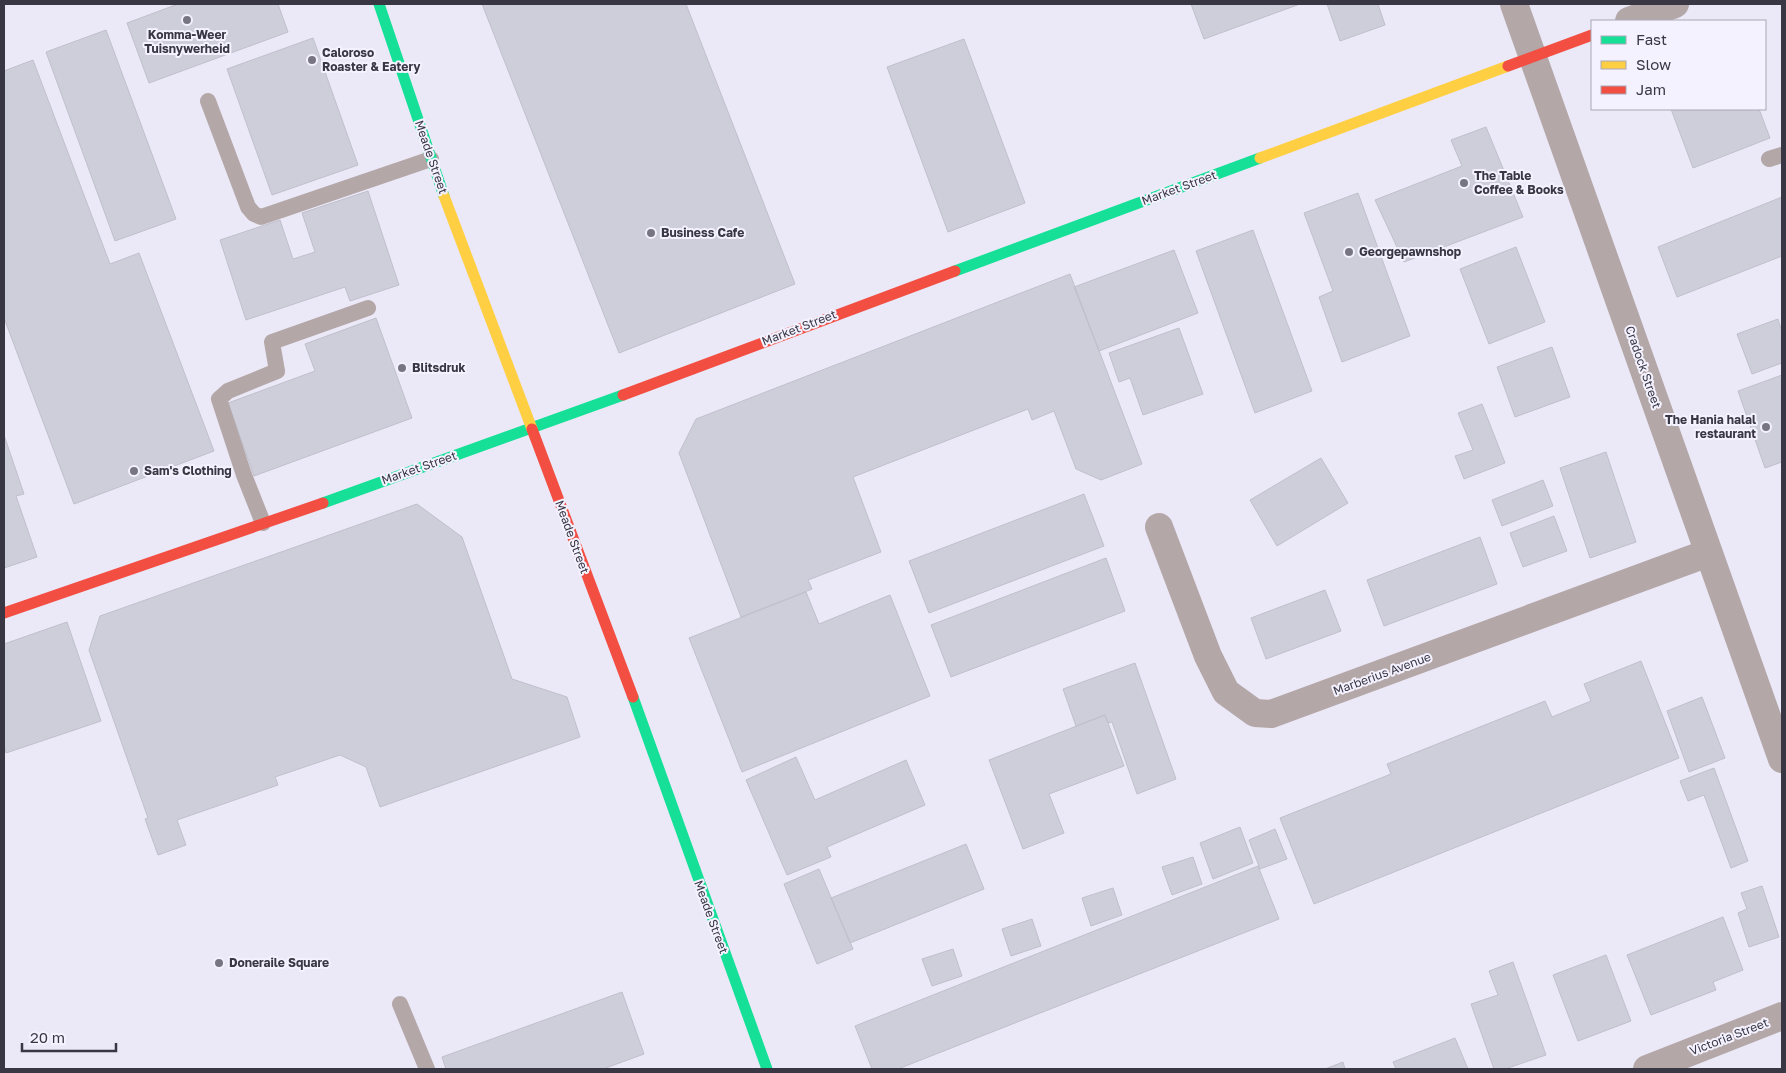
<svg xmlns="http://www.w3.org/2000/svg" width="1786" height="1073" font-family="'Golos Text',sans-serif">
  <rect width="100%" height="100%" fill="#ebe8f7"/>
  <path fill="#cecdda" stroke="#c0bfcc" d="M 178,4 L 278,4 L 288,32 L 149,83 L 127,23 Z
    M 482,4 L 686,4 L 795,284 L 619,353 Z
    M 1191,4 L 1300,4 L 1204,39 Z
    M 1327,4 L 1378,4 L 1385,25 L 1340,41 Z
    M 106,30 L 176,219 L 115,241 L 46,52 Z
    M 313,38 L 358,165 L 272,195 L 227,69 Z
    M 964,39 L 1025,203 L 948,232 L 887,67 Z
    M 33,60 L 110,264 L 139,253 L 214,451 L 74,504 L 4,318 L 4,71 Z
    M 1671,109 L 1759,109 L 1770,138 L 1693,168 Z
    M 1486,127 L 1523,217 L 1404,262 L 1375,200 L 1462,166 L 1451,140 Z
    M 368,191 L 399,285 L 350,301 L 345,287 L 246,320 L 220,240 L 280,220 L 293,259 L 315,252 L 302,213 Z
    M 1358,193 L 1410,336 L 1342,362 L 1319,297 L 1333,291 L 1304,213 Z
    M 1782,197 L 1782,256 L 1677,297 L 1658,247 Z
    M 1253,230 L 1312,391 L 1255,413 L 1196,251 Z
    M 1516,247 L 1545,322 L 1489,344 L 1460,269 Z
    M 1174,250 L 1198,313 L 1099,351 L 1074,287 Z
    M 1070,274 L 1142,464 L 1101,480 L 1076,469 L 1054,411 L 1032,420 L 1028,409 L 853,477 L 881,552 L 808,580 L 812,589 L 741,617 L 679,453 L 696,419 Z
    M 376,318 L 412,418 L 254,476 L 228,403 L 315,371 L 305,344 Z
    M 1778,319 L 1782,332 L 1782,363 L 1752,374 L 1737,334 Z
    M 1179,328 L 1203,394 L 1143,415 L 1130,378 L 1119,382 L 1109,353 Z
    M 1552,347 L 1570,397 L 1515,417 L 1497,367 Z
    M 1782,375 L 1782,462 L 1765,468 L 1738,391 Z
    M 1482,404 L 1505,463 L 1464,479 L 1455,456 L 1473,450 L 1458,413 Z
    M 4,435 L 24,494 L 16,496 L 37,557 L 4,568 Z
    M 1606,452 L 1636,542 L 1590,558 L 1560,468 Z
    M 1321,458 L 1348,503 L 1277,546 L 1250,500 Z
    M 1543,480 L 1553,506 L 1502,526 L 1492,500 Z
    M 1084,494 L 1104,546 L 929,613 L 909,561 Z
    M 417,504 L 462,537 L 512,679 L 567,697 L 580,737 L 380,807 L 366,767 L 340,755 L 275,777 L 278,785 L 177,820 L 186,845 L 158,855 L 145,819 L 148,818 L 89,650 L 100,616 Z
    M 1554,516 L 1567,551 L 1523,567 L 1510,533 Z
    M 1480,537 L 1497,584 L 1384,626 L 1367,580 Z
    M 1106,558 L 1125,611 L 951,677 L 931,625 Z
    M 1325,590 L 1341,631 L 1266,659 L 1251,618 Z
    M 806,592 L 819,624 L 890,595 L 930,696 L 742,772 L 689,638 Z
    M 67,622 L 101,721 L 6,753 L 4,745 L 4,644 Z
    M 1641,661 L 1679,758 L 1314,904 L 1280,818 L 1391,774 L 1387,764 L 1545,701 L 1552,717 L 1591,701 L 1584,684 Z
    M 1135,663 L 1176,779 L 1137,794 L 1112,722 L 1108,723 L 1105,715 L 1076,726 L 1063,689 Z
    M 1702,697 L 1725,758 L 1689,772 L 1667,711 Z
    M 1105,715 L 1124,766 L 1049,794 L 1064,833 L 1023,849 L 989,760 Z
    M 796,757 L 815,800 L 906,760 L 925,805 L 827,847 L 831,857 L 787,875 L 746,780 Z
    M 1714,768 L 1748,861 L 1731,868 L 1704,795 L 1688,801 L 1680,781 Z
    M 1240,827 L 1253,863 L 1213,879 L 1200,843 Z
    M 1275,829 L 1287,859 L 1260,869 L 1249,840 Z
    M 966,844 L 984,889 L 850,943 L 831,898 Z
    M 1193,857 L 1202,884 L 1172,895 L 1162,867 Z
    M 1258,866 L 1279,919 L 898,1069 L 872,1069 L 855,1026 Z
    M 819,869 L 853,949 L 817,964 L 784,884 Z
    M 1762,886 L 1779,937 L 1749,947 L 1738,913 L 1747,909 L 1741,893 Z
    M 1113,888 L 1122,915 L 1091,926 L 1082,898 Z
    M 1723,917 L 1743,970 L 1713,982 L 1716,990 L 1651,1015 L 1627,955 Z
    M 1032,919 L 1041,946 L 1011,956 L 1002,929 Z
    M 953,949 L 962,976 L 932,986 L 922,959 Z
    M 1606,955 L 1631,1021 L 1578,1041 L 1553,975 Z
    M 1513,962 L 1546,1055 L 1505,1069 L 1494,1069 L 1471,1004 L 1498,995 L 1489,971 Z
    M 622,992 L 644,1054 L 603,1069 L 446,1069 L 442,1057 Z
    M 1455,1038 L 1468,1069 L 1396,1069 L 1393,1062 Z
    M 1343,1062 L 1345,1069 L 1325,1069 Z"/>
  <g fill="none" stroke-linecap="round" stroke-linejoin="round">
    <path stroke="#b4a7a8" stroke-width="16" d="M 208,101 L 248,207 L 254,214 L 261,217 L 431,159
      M 1769,159 L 1782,155
      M 263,523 L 244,475 L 219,399 L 228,391 L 277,371 L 272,342 L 368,308
      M 400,1004 L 427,1069"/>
    <path stroke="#b4a7a8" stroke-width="28" d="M 1514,4 L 1782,759
      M 1629,21 L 1675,4
      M 1159,527 L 1208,656 L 1226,692 L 1255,713 L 1271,714 L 1708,553
      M 1647,1069 L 1782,1016"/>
    <path stroke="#16e098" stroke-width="11" d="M 379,4 L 444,196
      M 955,271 L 1260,158
      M 323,503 L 623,395
      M 633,697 L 767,1069"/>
    <path stroke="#ffcf43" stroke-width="11" d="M 1260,158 L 1508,66
      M 444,196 L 532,429"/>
    <path stroke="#f24e42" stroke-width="11" d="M 1508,66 L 1592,35
      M 623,395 L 955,271
      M 532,429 L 633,697
      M 4,613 L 323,503"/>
  </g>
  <g fill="#787583" stroke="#f4f2ff" stroke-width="2">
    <circle cx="187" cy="20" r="5"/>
    <circle cx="312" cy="60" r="5"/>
    <circle cx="1464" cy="183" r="5"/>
    <circle cx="651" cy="233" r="5"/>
    <circle cx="1349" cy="252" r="5"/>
    <circle cx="402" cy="368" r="5"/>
    <circle cx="1766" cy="427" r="5"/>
    <circle cx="134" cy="471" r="5"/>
    <circle cx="219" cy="963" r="5"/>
  </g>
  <g text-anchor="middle" stroke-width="4" stroke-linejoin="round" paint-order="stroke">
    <g font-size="12" font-weight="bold" fill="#3a3744" stroke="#f4f2ff" text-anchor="start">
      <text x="187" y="39" text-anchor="middle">Komma-Weer<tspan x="187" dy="14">Tuisnywerheid</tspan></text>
      <text x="322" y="57">Caloroso<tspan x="322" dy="14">Roaster &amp; Eatery</tspan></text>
      <text x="1474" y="180">The Table<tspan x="1474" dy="14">Coffee &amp; Books</tspan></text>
      <text x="661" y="237">Business Cafe</text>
      <text x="1359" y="256">Georgepawnshop</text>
      <text x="412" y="372">Blitsdruk</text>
      <text x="1756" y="424" text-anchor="end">The Hania halal<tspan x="1756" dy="14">restaurant</tspan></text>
      <text x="144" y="475">Sam's Clothing</text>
      <text x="229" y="967">Doneraile Square</text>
    </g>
    <g font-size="12" fill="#3a3744" stroke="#f4f2ff">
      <text transform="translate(431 157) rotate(71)" y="4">Meade Street</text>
      <text transform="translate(1179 188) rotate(-20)" y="4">Market Street</text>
      <text transform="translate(799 328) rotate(-21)" y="4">Market Street</text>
      <text transform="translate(1643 367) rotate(71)" y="4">Cradock Street</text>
      <text transform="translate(419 468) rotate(-19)" y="4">Market Street</text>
      <text transform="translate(572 537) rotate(70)" y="4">Meade Street</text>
      <text transform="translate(1382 674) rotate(-20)" y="4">Marberius Avenue</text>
      <text transform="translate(711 917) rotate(70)" y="4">Meade Street</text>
      <text transform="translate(1729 1037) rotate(-21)" y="4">Victoria Street</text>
    </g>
  </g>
  <rect width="1786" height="1073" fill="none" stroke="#3a3744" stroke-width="10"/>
  <rect x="1591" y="20" width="175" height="90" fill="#f4f2ff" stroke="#aaa7b4"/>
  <rect x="1601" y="36" width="25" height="8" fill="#16e098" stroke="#aaa7b4"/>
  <text x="1636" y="45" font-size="15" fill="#3a3744">Fast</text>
  <rect x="1601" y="61" width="25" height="8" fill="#ffcf43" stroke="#aaa7b4"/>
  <text x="1636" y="70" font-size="15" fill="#3a3744">Slow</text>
  <rect x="1601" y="86" width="25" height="8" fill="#f24e42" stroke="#aaa7b4"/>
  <text x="1636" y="95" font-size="15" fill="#3a3744">Jam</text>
  <path d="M22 1043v8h94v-8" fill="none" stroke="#3a3744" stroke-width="2.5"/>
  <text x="30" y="1043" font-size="15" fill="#3a3744" stroke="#f4f2ff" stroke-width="4" paint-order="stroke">20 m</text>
</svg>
